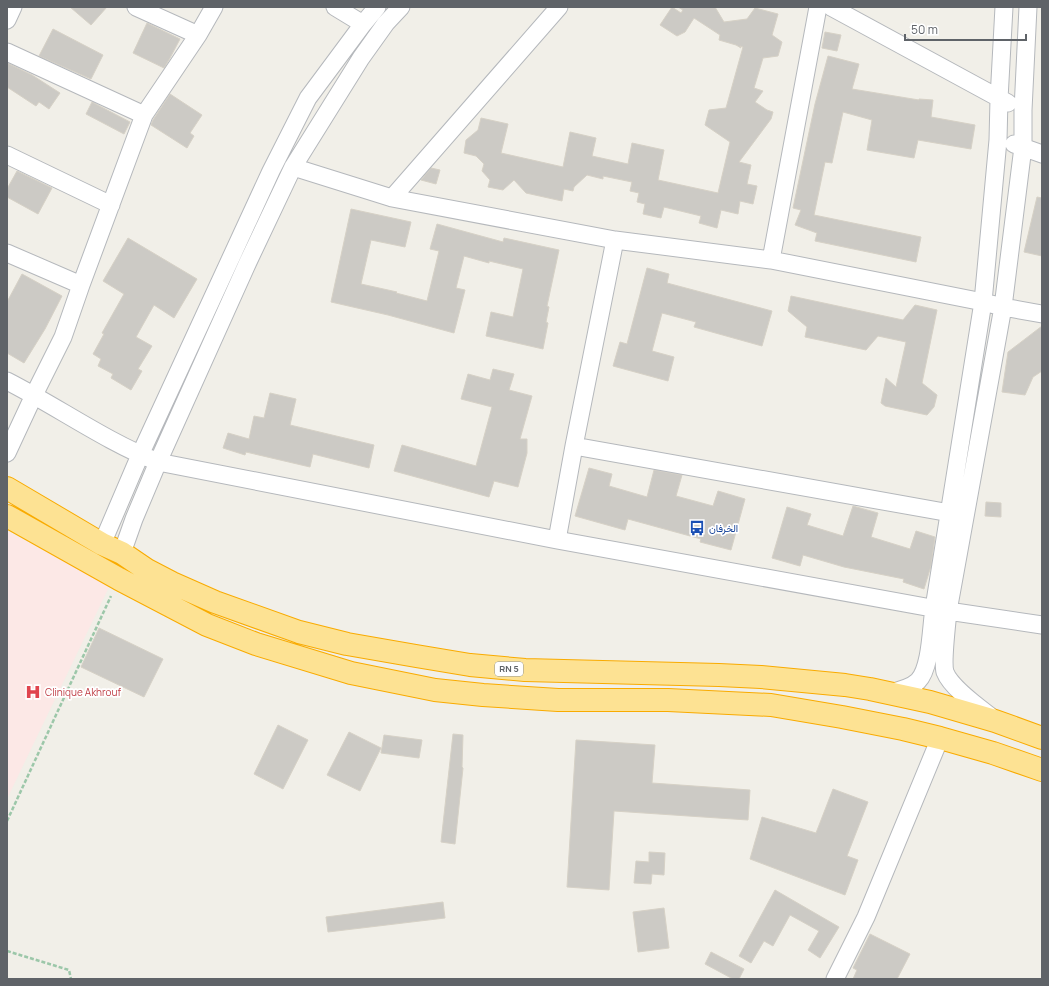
<svg xmlns="http://www.w3.org/2000/svg" width="1049" height="986" font-family="Manrope,Vazirmatn,sans-serif">
  <rect width="100%" height="100%" fill="#f1efe8"/>
  <path fill="#fce8e6" d="M 7,531 L 110,585 L 7,799 Z"/>
  <path fill="#cccac5" stroke="#d6d1c6" d="M 70,7 L 107,7 L 91,25 Z
    M 672,7 L 681,13 L 683,10 L 678,7 L 715,7 L 724,22 L 747,19 L 755,8 L 778,14 L 772,35 L 782,42 L 778,56 L 763,58 L 754,88 L 763,91 L 755,102 L 767,110 L 773,112 L 771,119 L 739,162 L 751,165 L 747,184 L 757,186 L 753,204 L 740,201 L 738,214 L 721,210 L 717,228 L 699,223 L 701,216 L 664,207 L 661,218 L 643,214 L 645,204 L 637,202 L 639,193 L 630,191 L 632,182 L 603,176 L 603,179 L 587,175 L 574,187 L 573,191 L 564,189 L 562,201 L 526,193 L 514,180 L 503,190 L 488,187 L 490,180 L 482,171 L 484,164 L 476,156 L 464,153 L 466,140 L 478,130 L 481,118 L 508,124 L 501,153 L 563,167 L 570,132 L 596,138 L 592,156 L 628,164 L 632,143 L 664,150 L 658,180 L 718,193 L 730,142 L 705,125 L 709,110 L 726,108 L 743,47 L 740,46 L 741,48 L 736,45 L 719,40 L 720,35 L 694,18 L 685,32 L 677,36 L 660,25 Z
    M 147,23 L 180,39 L 170,58 L 164,68 L 133,53 Z
    M 53,29 L 103,55 L 91,79 L 39,56 Z
    M 825,32 L 841,35 L 837,51 L 822,48 Z
    M 828,56 L 859,64 L 852,89 L 919,100 L 919,99 L 933,100 L 931,117 L 975,125 L 971,149 L 918,140 L 914,158 L 867,150 L 872,120 L 843,112 L 832,163 L 825,162 L 814,215 L 921,237 L 916,262 L 815,241 L 817,233 L 795,225 L 801,210 L 793,208 L 815,104 Z
    M 7,63 L 32,75 L 60,93 L 49,109 L 39,102 L 36,106 L 7,87 Z
    M 170,94 L 202,115 L 190,133 L 194,136 L 187,148 L 151,125 L 153,120 Z
    M 92,102 L 130,122 L 124,134 L 86,114 Z
    M 431,168 L 440,170 L 436,184 L 421,180 Z
    M 17,171 L 52,188 L 38,214 L 7,197 L 7,189 Z
    M 1037,197 L 1042,198 L 1042,256 L 1024,252 Z
    M 351,209 L 411,222 L 405,247 L 371,240 L 361,284 L 397,292 L 396,293 L 427,301 L 439,251 L 430,249 L 437,224 L 503,242 L 504,238 L 559,250 L 547,306 L 549,307 L 546,322 L 548,323 L 543,349 L 486,336 L 491,312 L 513,317 L 523,269 L 489,261 L 489,263 L 464,256 L 456,288 L 465,290 L 454,333 L 388,315 L 331,302 Z
    M 128,238 L 197,279 L 174,318 L 154,305 L 136,337 L 152,346 L 138,369 L 142,371 L 131,390 L 111,378 L 113,374 L 98,366 L 101,359 L 93,354 L 104,334 L 102,333 L 124,294 L 103,281 Z
    M 647,268 L 669,274 L 667,283 L 772,311 L 762,346 L 694,327 L 696,322 L 662,313 L 652,351 L 674,357 L 668,381 L 613,366 L 620,342 L 627,344 Z
    M 22,274 L 62,296 L 45,329 L 24,363 L 7,353 L 7,302 Z
    M 791,296 L 903,320 L 915,305 L 937,310 L 922,383 L 937,395 L 934,407 L 927,415 L 885,406 L 881,403 L 886,378 L 896,387 L 906,342 L 878,336 L 866,350 L 805,337 L 807,327 L 788,311 Z
    M 1042,326 L 1042,371 L 1033,377 L 1025,395 L 1002,392 L 1008,352 Z
    M 493,369 L 514,374 L 509,390 L 532,396 L 520,439 L 527,439 L 527,453 L 518,487 L 494,481 L 489,497 L 394,471 L 402,445 L 476,466 L 492,407 L 461,399 L 468,374 L 490,380 Z
    M 270,393 L 296,399 L 290,425 L 374,445 L 369,468 L 313,454 L 310,467 L 246,452 L 245,455 L 223,448 L 228,433 L 249,439 L 254,416 L 264,418 Z
    M 589,468 L 612,474 L 609,486 L 647,497 L 654,470 L 682,475 L 676,496 L 713,506 L 718,491 L 745,499 L 731,550 L 700,542 L 701,539 L 628,519 L 625,530 L 575,516 Z
    M 986,502 L 1001,503 L 1001,517 L 985,516 Z
    M 853,506 L 878,513 L 871,537 L 910,549 L 916,531 L 935,537 L 931,566 L 924,589 L 903,582 L 904,579 L 844,567 L 803,555 L 800,566 L 772,558 L 787,507 L 811,514 L 807,525 L 843,536 Z
    M 99,628 L 163,659 L 144,697 L 81,667 Z
    M 278,725 L 308,740 L 283,789 L 254,774 Z
    M 349,732 L 381,748 L 360,791 L 327,775 Z
    M 453,734 L 463,735 L 462,767 L 463,768 L 455,844 L 441,842 Z
    M 384,735 L 422,740 L 419,758 L 381,753 Z
    M 576,740 L 655,745 L 652,783 L 750,790 L 748,820 L 614,811 L 609,890 L 567,887 Z
    M 833,789 L 868,802 L 847,856 L 858,860 L 845,895 L 750,859 L 762,817 L 816,833 Z
    M 649,852 L 665,853 L 664,875 L 652,874 L 651,884 L 634,883 L 636,861 L 649,862 Z
    M 775,890 L 839,927 L 820,958 L 808,950 L 819,931 L 790,915 L 773,946 L 764,941 L 751,963 L 739,956 Z
    M 443,902 L 445,918 L 328,932 L 326,917 Z
    M 664,908 L 669,948 L 638,952 L 633,912 Z
    M 870,934 L 910,954 L 897,979 L 853,979 L 857,970 L 853,968 Z
    M 711,952 L 744,969 L 739,979 L 733,979 L 705,964 Z"/>
  <g fill="none" stroke-linecap="round" stroke-linejoin="round">
    <defs>
      <path id="street" d="M 136,7 L 198,35
        M 335,7 L 363,24
        M 831,7 L 1008,103
        M 7,20 L 13,7
        M 7,52 L 144,115
        M 1014,144 L 1042,154
        M 7,155 L 111,205
        M 293,167 L 392,198 L 615,240 L 771,260 L 983,302 L 1003,307 L 1042,314
        M 392,198 L 559,7
        M 7,253 L 81,285
        M 771,260 L 818,7
        M 7,381 C 58,407 105,441 158,462 L 557,540 L 948,611 L 1042,625
        M 574,446 L 950,513
        M 7,453 L 34,395 L 63,337 L 81,285 L 144,115 L 198,35 L 214,7
        M 557,540 L 574,446 L 615,240
        M 102,544 L 140,455 L 271,171 L 308,98 L 363,24 L 377,7
        M 122,553 L 134,519 L 158,462 L 248,262 L 293,167 L 361,58 L 386,23 L 401,7
        M 889,693 C 898,691 911,688 918,681 C 931,668 931,627 934,608 L 983,302 L 998,140 L 999,99 L 1004,7
        M 994,719 C 980,708 951,688 945,672 C 942,662 947,623 948,611 L 1003,307 L 1023,147 L 1023,110 L 1028,7
        M 835,979 L 866,917 L 940,738"/>
      <path id="highway" d="M 7,488 L 102,544 L 122,553 L 147,570 L 172,583 L 215,602 L 299,632 L 347,644 L 416,656 L 470,665 L 525,670 L 719,675 L 761,677 L 845,685 L 870,689 L 930,702 L 995,721 L 1042,738
        M 7,516 L 119,579 L 207,625 L 256,644 L 351,673 L 435,690 L 483,695 L 558,700 L 668,700 L 771,705 L 842,717 L 903,729 L 940,738 L 993,753 L 1042,770"/>
    </defs>
    <use href="#street" stroke="#b5b8bc" stroke-width="19"/>
    <use href="#highway" stroke="#f9ab00" stroke-width="24"/>
    <path stroke="#9cc7a9" stroke-width="2.5" stroke-dasharray="4 2" stroke-linecap="butt" d="M 7,821 L 111,596
      M 7,951 L 69,970 L 71,979"/>
    <use href="#street" stroke="#fff" stroke-width="17"/>
    <use href="#highway" stroke="#fde293" stroke-width="22"/>
  </g>
  <defs>
    <symbol id="bus-bare" viewBox="-9 -9 18 18"><path d="M-5-6H5V4H4V6H2V4H-2V6H-4V4H-5ZM-3.5-4V0h7V-4ZM-3.5 1.2v1.5H-2V1.2ZM2 1.2v1.5H3.5V1.2Z" fill="#1a4fb4" stroke="#fff" stroke-width="2.5" paint-order="stroke"/></symbol>
    <symbol id="hospital-bare" viewBox="-9 -9 18 18"><path d="M-5-5h3v3.5h4V-5h3V5h-3V1.5h-4V5h-3Z" fill="#e0444e" stroke="#fff" stroke-width="2.5" paint-order="stroke"/></symbol>
  </defs>
  <g fill-rule="evenodd">
    <use href="#bus-bare" x="686" y="517" width="22" height="22"/>
    <use href="#hospital-bare" x="22" y="681" width="22" height="22"/>
  </g>
  <g text-anchor="middle" stroke-width="3.5" stroke-linejoin="round" paint-order="stroke">
    <rect fill="#fff" stroke="#8f9295" stroke-width="1" x="495" y="662" width="28" height="14" rx="3"/>
    <g font-size="9" font-weight="bold" fill="#5f6368">
      <text x="509" y="672">RN 5</text>
    </g>
    <g font-size="10" fill="#164399" stroke="#fff" text-anchor="start">
      <text x="709" y="532">الخرفان</text>
    </g>
    <g font-size="10" fill="#be3a42" stroke="#fff" text-anchor="start">
      <text x="45" y="696">Clinique Akhrouf</text>
    </g>
  </g>
  <rect width="1049" height="986" fill="none" stroke="#5f6368" stroke-width="16"/>
  <path d="M905 34v6h121v-6" fill="none" stroke="#5f6368" stroke-width="2"/>
  <text x="911" y="34" font-size="12" fill="#5f6368" stroke="#ffffff" stroke-width="3" paint-order="stroke">50 m</text>
</svg>
